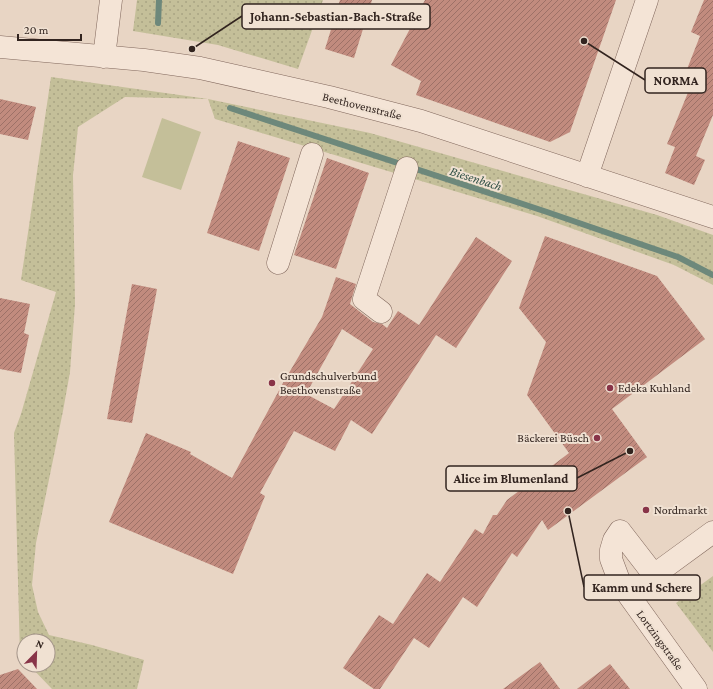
<svg xmlns="http://www.w3.org/2000/svg" width="713" height="689" font-family="'Crimson Pro',serif">
  <defs>
    <pattern id="grass-dots" width="8" height="8" patternUnits="userSpaceOnUse"><rect width="8" height="8" fill="#c4bf99"/><path d="M2 2h.1M6 6h.1" fill="none" stroke="#a9a483" stroke-width="1.8" stroke-linecap="round"/></pattern>
    <pattern id="building-hatch" width="6" height="6" patternUnits="userSpaceOnUse"><rect width="6" height="6" fill="#c18b7e"/><path d="M-1 1l2-2M0 6l6-6M5 7l2-2" fill="none" stroke="#9d7167"/></pattern>
  </defs>
  <rect width="100%" height="100%" fill="#e8d5c4"/>
  <path fill="url(#grass-dots)" d="M 137,0 L 323,0 L 298,69 L 218,45 L 133,31 Z
    M 51,77 L 208,99 L 370,133 L 657,215 L 713,235 L 713,285 L 674,265 L 537,216 L 215,119 L 208,99 L 125,97 L 78,127 L 73,175 L 75,304 L 70,372 L 63,411 L 36,543 L 32,585 L 38,612 L 49,635 L 92,645 L 144,660 L 137,689 L 52,689 L 29,665 L 48,665 L 48,641 L 24,641 L 24,659 L 20,656 L 14,433 L 21,414 L 56,292 L 21,280 Z
    M 713,576 L 713,652 L 676,603 Z"/>
  <path fill="#c4bf99" d="M 162,118 L 201,132 L 181,190 L 142,177 Z"/>
  <g fill="none" stroke-linecap="round" stroke-linejoin="round">
    <path stroke="#6d887b" stroke-width="6" d="M 158,23 L 159,0
      M 230,108 L 547,212 L 678,257 L 713,275"/>
  </g>
  <path fill="url(#building-hatch)" fill-rule="evenodd" d="M 340,0 L 372,0 L 354,58 L 325,49 Z
    M 425,0 L 616,0 L 570,132 L 550,142 L 416,95 L 421,81 L 391,65 Z
    M 704,0 L 713,0 L 713,115 L 696,156 L 705,160 L 694,185 L 665,173 L 675,147 L 667,144 L 689,90 L 680,87 L 700,36 L 691,32 Z
    M 0,99 L 36,107 L 28,140 L 0,134 Z
    M 238,141 L 290,158 L 259,251 L 207,233 Z
    M 327,158 L 369,173 L 336,269 L 294,255 Z
    M 545,236 L 657,276 L 705,339 L 612,409 L 647,457 L 548,530 L 542,520 L 517,557 L 512,553 L 477,607 L 463,597 L 429,648 L 414,638 L 380,689 L 374,689 L 343,668 L 379,615 L 393,624 L 427,573 L 440,582 L 475,529 L 483,534 L 493,515 L 497,515 L 507,500 L 569,453 L 527,395 L 546,342 L 519,308 Z
    M 476,237 L 512,261 L 456,348 L 436,335 L 372,434 L 351,420 L 335,451 L 294,431 L 260,493 L 265,496 L 233,574 L 109,522 L 146,433 L 191,452 L 190,454 L 232,478 L 283,383 L 322,317 L 336,277 L 356,284 L 350,304 L 373,322 L 382,324 L 387,328 L 398,311 L 419,325 ZM 342,329 L 373,349 L 334,409 L 306,394 Z
    M 132,284 L 157,289 L 132,423 L 107,419 Z
    M 0,298 L 30,304 L 24,333 L 29,335 L 21,373 L 0,369 Z
    M 540,662 L 560,689 L 503,689 Z
    M 610,664 L 630,689 L 577,689 Z
    M 18,669 L 37,689 L 0,689 L 0,675 Z"/>
  <g fill="none" stroke-linecap="round" stroke-linejoin="round">
    <defs>
      <path id="minor" d="M 0,47 L 144,60 L 200,68 L 329,97 L 421,121 L 713,217
        M 104,57 L 111,0
        M 587,176 L 647,0
        M 278,263 L 312,154
        M 381,312 L 364,299 L 407,168
        M 696,689 L 620,583 L 611,559 L 611,550 L 614,540 L 620,531 L 654,575 L 713,532"/>
    </defs>
    <use href="#minor" stroke="#80675c" stroke-width="23"/>
    <use href="#minor" stroke="#f4e4d6" stroke-width="22"/>
  </g>
  <g fill="#883448" stroke="#f0e1d2" stroke-width="1.5">
    <circle cx="272" cy="383" r="4"/>
    <circle cx="610" cy="388" r="4"/>
    <circle cx="597" cy="438" r="4"/>
    <circle cx="646" cy="510" r="4"/>
  </g>
  <g text-anchor="middle" stroke-width="4" stroke-linejoin="round" paint-order="stroke">
    <g font-size="12" fill="#32241f" stroke="#f0e1d2">
      <text transform="translate(362 106) rotate(14)" y="4">Beethovenstraße</text>
      <text transform="translate(660 640) rotate(54)" y="4">Lortzingstraße</text>
    </g>
    <g font-size="12" fill="#32241f" stroke="#f0e1d2" text-anchor="start">
      <text x="280" y="380">Grundschulverbund<tspan x="280" dy="14">Beethovenstraße</tspan></text>
      <text x="618" y="392">Edeka Kuhland</text>
      <text x="589" y="442" text-anchor="end">Bäckerei Büsch</text>
      <text x="654" y="514">Nordmarkt</text>
    </g>
    <g font-size="13" font-style="italic" fill="#305046" stroke="#f0e1d2">
      <text transform="translate(476 178) rotate(18)" y="5">Biesenbach</text>
    </g>
  </g>
  <path fill="none" stroke="#32241f" stroke-width="1.5" d="M192 49L242 16M584 41L645 80M630 451L577 478M568 511L584 587"/>
  <g fill="#32241f" stroke="#f0e1d2" stroke-width="1.5">
    <circle cx="192" cy="49" r="4"/>
    <circle cx="584" cy="41" r="4"/>
    <circle cx="630" cy="451" r="4"/>
    <circle cx="568" cy="511" r="4"/>
  </g>
  <g fill="#f0e1d2" stroke="#32241f" stroke-width="1.5">
    <rect x="242" y="4" width="188" height="25" rx="4"/>
    <rect x="645" y="68" width="61" height="25" rx="4"/>
    <rect x="446" y="466" width="131" height="25" rx="4"/>
    <rect x="584" y="575" width="116" height="25" rx="4"/>
  </g>
  <g font-size="13" text-anchor="middle" font-weight="bold" fill="#32241f">
    <text x="336" y="21">Johann-Sebastian-Bach-Straße</text>
    <text x="676" y="85">NORMA</text>
    <text x="511" y="483">Alice im Blumenland</text>
    <text x="642" y="592">Kamm und Schere</text>
  </g>
  <g transform="translate(36 653) rotate(23)"><circle r="19" fill="#f0e1d2" stroke="#a4958a"/>
  <path d="M0-3L7 15L0 10L-7 15Z" fill="#883448"/>
  <text y="-6" font-size="11" font-weight="bold" text-anchor="middle" fill="#32241f">N</text>
  </g>
  <path d="M18 34v6h63v-6" fill="none" stroke="#32241f" stroke-width="2"/>
  <text x="24" y="34" font-size="12" fill="#32241f" stroke="#f0e1d2" stroke-width="3" paint-order="stroke">20 m</text>
</svg>
